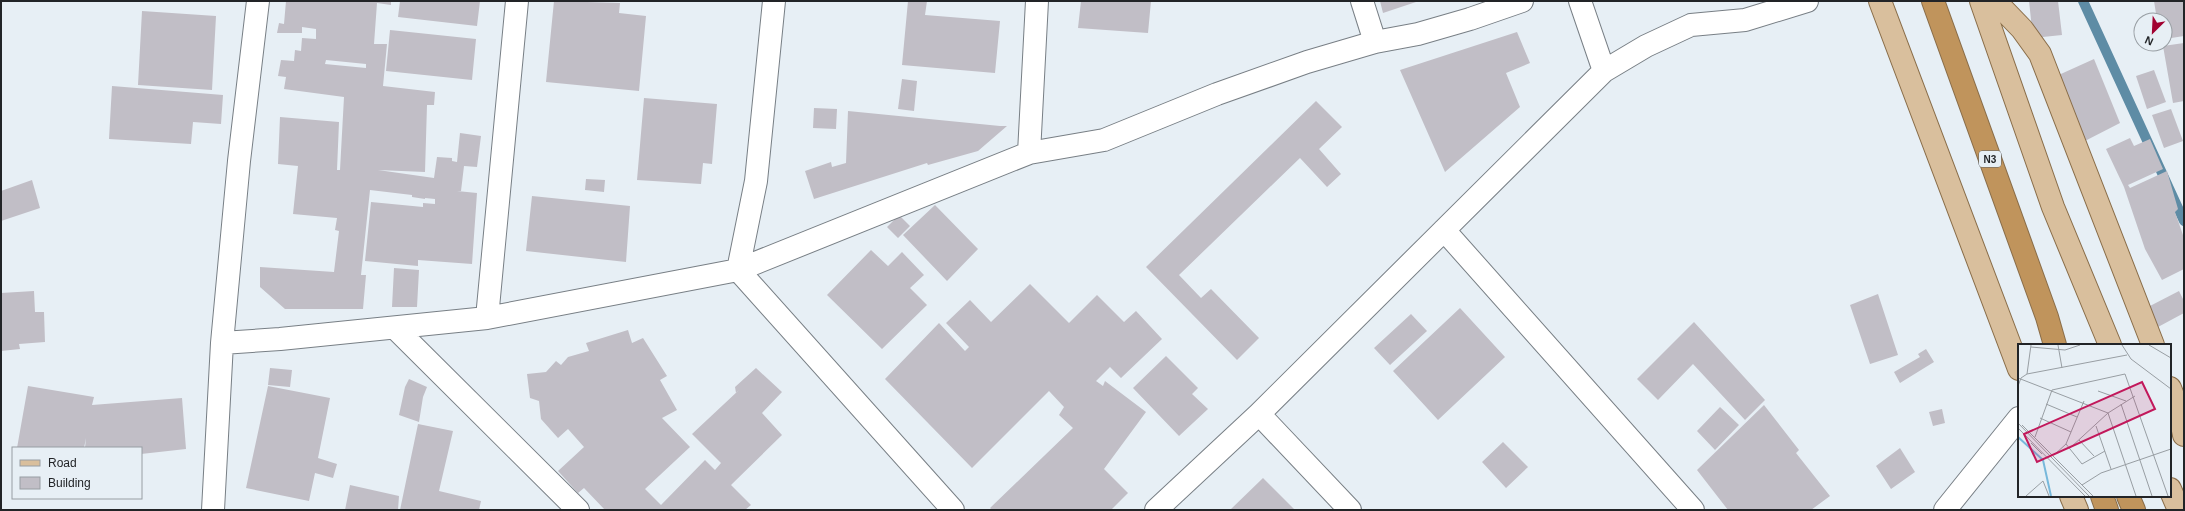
<svg xmlns="http://www.w3.org/2000/svg" width="2185" height="511" font-family="Arial,sans-serif">
  <rect width="100%" height="100%" fill="#e7eff5"/>
  <g fill="none" stroke-linecap="round" stroke-linejoin="round">
    <path stroke="#5e8ca5" stroke-width="10" d="M 2083,1 L 2184,221"/>
  </g>
  <path fill="#c1bec6" fill-rule="evenodd" d="M 286,1 L 391,1 L 391,5 L 377,3 L 374,44 L 387,44 L 383,86 L 435,92 L 434,105 L 427,105 L 425,172 L 378,170 L 434,178 L 437,157 L 452,158 L 452,161 L 457,162 L 460,133 L 481,136 L 477,167 L 464,166 L 461,191 L 457,191 L 477,193 L 472,264 L 418,260 L 418,266 L 365,261 L 371,202 L 423,207 L 423,203 L 435,204 L 435,199 L 425,198 L 425,199 L 412,197 L 412,195 L 370,190 L 361,275 L 366,275 L 363,309 L 285,309 L 260,287 L 260,267 L 334,272 L 339,231 L 335,230 L 337,218 L 293,214 L 298,166 L 278,164 L 280,117 L 339,122 L 337,170 L 340,170 L 344,97 L 284,89 L 286,77 L 278,76 L 281,60 L 294,61 L 295,50 L 301,51 L 302,38 L 316,39 L 316,29 L 302,27 L 302,33 L 277,33 L 279,23 L 284,24 ZM 326,60 L 366,64 L 366,68 L 325,64 Z
    M 400,1 L 480,1 L 477,26 L 398,17 Z
    M 554,1 L 620,3 L 619,13 L 646,16 L 639,91 L 546,82 Z
    M 908,1 L 927,1 L 925,15 L 1000,21 L 995,73 L 902,65 Z
    M 1081,1 L 1151,1 L 1148,33 L 1078,28 Z
    M 1380,1 L 1419,1 L 1383,13 Z
    M 2029,1 L 2058,1 L 2062,35 L 2033,38 Z
    M 2154,1 L 2184,1 L 2184,36 L 2165,39 L 2165,20 L 2157,20 Z
    M 142,11 L 216,16 L 212,90 L 138,85 Z
    M 390,30 L 476,39 L 472,80 L 386,71 Z
    M 1517,32 L 1530,63 L 1506,73 L 1520,107 L 1445,172 L 1400,70 Z
    M 2184,43 L 2184,101 L 2173,103 L 2163,46 Z
    M 2094,59 L 2120,123 L 2081,143 L 2052,78 Z
    M 2154,70 L 2166,102 L 2147,109 L 2136,76 Z
    M 902,79 L 917,81 L 914,111 L 898,109 Z
    M 112,86 L 223,95 L 221,124 L 193,122 L 191,144 L 109,139 Z
    M 644,98 L 717,104 L 712,164 L 703,163 L 701,184 L 637,180 Z
    M 1316,101 L 1342,127 L 1319,149 L 1341,174 L 1327,187 L 1300,158 L 1179,275 L 1201,298 L 1211,289 L 1259,338 L 1237,360 L 1146,267 Z
    M 814,108 L 837,109 L 836,129 L 813,128 Z
    M 2171,109 L 2183,141 L 2164,148 L 2152,115 Z
    M 848,111 L 1000,126 L 1007,126 L 978,151 L 928,165 L 927,163 L 814,199 L 805,171 L 831,162 L 832,167 L 846,163 Z
    M 2130,138 L 2134,146 L 2150,139 L 2163,169 L 2128,185 L 2130,188 L 2167,171 L 2178,209 L 2175,212 L 2184,238 L 2184,269 L 2162,280 L 2145,249 L 2124,187 L 2106,149 Z
    M 586,179 L 605,180 L 604,192 L 585,190 Z
    M 32,180 L 40,208 L 1,221 L 1,191 Z
    M 532,196 L 630,206 L 626,262 L 526,251 Z
    M 935,205 L 978,249 L 947,281 L 903,235 Z
    M 899,215 L 910,226 L 898,238 L 887,227 Z
    M 871,250 L 888,266 L 902,252 L 924,275 L 910,288 L 927,305 L 882,349 L 827,295 Z
    M 394,268 L 419,270 L 417,307 L 392,307 Z
    M 1030,284 L 1069,323 L 1097,295 L 1124,322 L 1136,311 L 1162,339 L 1121,378 L 1110,367 L 1096,381 L 1103,386 L 1105,381 L 1146,412 L 1104,469 L 1128,493 L 1111,510 L 992,510 L 990,508 L 1073,428 L 1059,415 L 1064,407 L 1049,391 L 972,468 L 885,379 L 939,323 L 965,351 L 969,347 L 946,323 L 970,300 L 991,322 Z
    M 34,291 L 35,312 L 44,312 L 45,342 L 19,344 L 20,349 L 1,351 L 1,293 Z
    M 2179,291 L 2184,301 L 2184,313 L 2158,327 L 2148,307 Z
    M 1878,294 L 1898,355 L 1870,364 L 1850,305 Z
    M 1460,308 L 1505,357 L 1438,420 L 1393,371 Z
    M 1411,314 L 1427,331 L 1390,365 L 1374,348 Z
    M 1694,322 L 1765,400 L 1745,420 L 1693,364 L 1658,400 L 1637,379 Z
    M 628,330 L 632,343 L 643,338 L 667,376 L 660,380 L 677,410 L 662,418 L 690,447 L 645,489 L 661,505 L 705,460 L 715,470 L 721,463 L 692,434 L 739,390 L 736,393 L 735,387 L 756,368 L 782,392 L 762,413 L 782,435 L 731,485 L 751,505 L 745,510 L 605,510 L 584,488 L 578,493 L 558,471 L 584,447 L 568,429 L 558,438 L 541,419 L 539,401 L 530,398 L 527,374 L 546,372 L 556,361 L 561,365 L 568,357 L 589,351 L 586,343 Z
    M 1926,349 L 1934,362 L 1900,383 L 1894,372 L 1920,357 L 1918,354 Z
    M 1166,356 L 1198,388 L 1192,394 L 1208,409 L 1179,436 L 1133,388 Z
    M 270,368 L 292,370 L 290,387 L 268,385 Z
    M 409,379 L 427,387 L 423,397 L 419,422 L 399,415 L 405,387 Z
    M 28,386 L 94,397 L 92,405 L 182,398 L 186,449 L 141,454 L 141,448 L 85,448 L 86,438 L 84,448 L 17,448 Z
    M 268,386 L 330,398 L 318,458 L 337,464 L 333,478 L 315,473 L 309,501 L 246,488 Z
    M 1764,405 L 1799,450 L 1796,453 L 1830,496 L 1811,510 L 1728,510 L 1697,470 Z
    M 1720,407 L 1739,425 L 1715,450 L 1697,431 Z
    M 1942,409 L 1945,423 L 1933,426 L 1929,412 Z
    M 418,424 L 453,431 L 439,491 L 481,501 L 479,510 L 400,510 Z
    M 1503,442 L 1528,467 L 1506,488 L 1482,462 Z
    M 1900,448 L 1915,472 L 1891,489 L 1876,466 Z
    M 1263,478 L 1295,510 L 1230,510 Z
    M 350,485 L 399,496 L 398,510 L 345,510 Z"/>
  <g fill="none" stroke-linecap="round" stroke-linejoin="round">
    <defs>
      <path id="minor" d="M 774,1 L 756,181 L 738,270 L 953,510
        M 1362,1 L 1375,42
        M 1580,1 L 1604,71
        M 1029,153 L 1037,1
        M 1444,230 L 1693,510
        M 487,318 L 517,1
        M 395,328 L 578,510
        M 222,343 L 280,339 L 487,318 L 738,270 L 1029,153 L 1104,140 L 1217,94 L 1307,62 L 1375,42 L 1418,34 L 1470,19 L 1522,1
        M 1259,414 L 1350,510
        M 213,510 L 222,343 L 239,161 L 258,1
        M 1156,510 L 1259,414 L 1604,71 L 1646,46 L 1691,25 L 1745,20 L 1807,1
        M 1945,510 L 2019,418"/>
      <path id="major" d="M 1880,1 L 2019,369
        M 1981,1 L 2053,207 L 2110,345
        M 1995,1 L 2022,29 L 2040,54 L 2153,345
        M 2170,388 L 2179,411 L 2184,435
        M 2170,489 L 2179,510
        M 2071,496 L 2077,510"/>
      <path id="highway" d="M 1933,1 L 2047,317 L 2055,345
        M 2102,496 L 2107,510
        M 2128,496 L 2134,510"/>
    </defs>
    <use href="#minor" stroke="#787f85" stroke-width="24"/>
    <use href="#major" stroke="#896d49" stroke-width="24"/>
    <use href="#highway" stroke="#896d49" stroke-width="24"/>
    <use href="#minor" stroke="#fff" stroke-width="22"/>
    <use href="#major" stroke="#d9bf9d" stroke-width="22"/>
    <use href="#highway" stroke="#c0945c" stroke-width="22"/>
  </g>
  <g text-anchor="middle" stroke-width="4" stroke-linejoin="round" paint-order="stroke">
    <rect fill="#e7eff5" stroke="#5d6165" stroke-width="1" x="1979" y="151" width="22" height="16" rx="3"/>
    <g font-size="10" font-weight="bold" fill="#222427">
      <text x="1990" y="163">N3</text>
    </g>
  </g>
  <g transform="translate(2018 344)">
    <rect width="153" height="153" fill="#e7eff5"/>
    <path fill="none" stroke="#77b8db" stroke-width="2" d="M 0,93 L 25,116 L 33,152"/>
    <path fill="none" stroke="#989ea3" stroke-width="1" d="M 40,1 L 44,24M 104,1 L 113,15 L 153,45M 131,1 L 153,14M 13,3 L 47,6 L 62,1M 9,30 L 13,1M 0,34 L 90,69 L 118,152M 0,42 L 3,34 L 9,30 L 109,11M 80,47 L 108,57M 28,60 L 59,73M 103,60 L 134,152M 22,74 L 53,88M 0,79 L 71,152M 4,81 L 75,152M 78,82 L 93,125M 0,84 L 67,152M 17,93 L 34,46 L 107,30 L 150,152M 61,96 L 76,112M 13,99 L 24,110M 48,100 L 64,120 L 87,107M 52,104 L 90,69 L 117,52M 36,111 L 48,100 L 66,57M 64,141 L 83,129 L 153,105M 8,152 L 25,137 L 31,152"/>
    <path fill="#c2185b" fill-opacity="0.15" stroke="#c2185b" stroke-width="2" d="M 124,38 L 137,65 L 19,118 L 6,90 Z"/>
    <rect width="153" height="153" fill="none" stroke="#222427" stroke-width="2"/>
  </g>
  <rect width="2185" height="511" fill="none" stroke="#222427" stroke-width="4"/>
  <rect x="12" y="447" width="130" height="52" fill="#e7eff5" stroke="#989ea3"/>
  <rect x="20" y="460" width="20" height="6" fill="#d9bf9d" stroke="#989ea3"/>
  <text x="48" y="467" font-size="12" fill="#222427">Road</text>
  <rect x="20" y="477" width="20" height="12" fill="#c1bec6" stroke="#989ea3"/>
  <text x="48" y="487" font-size="12" fill="#222427">Building</text>
  <g transform="translate(2153 32) rotate(204)"><circle r="19" fill="#e7eff5" stroke="#989ea3"/>
  <path d="M0-3L7 15L0 10L-7 15Z" fill="#a10131"/>
  <text y="-6" font-size="11" font-weight="bold" text-anchor="middle" fill="#222427">N</text>
  </g>
</svg>
